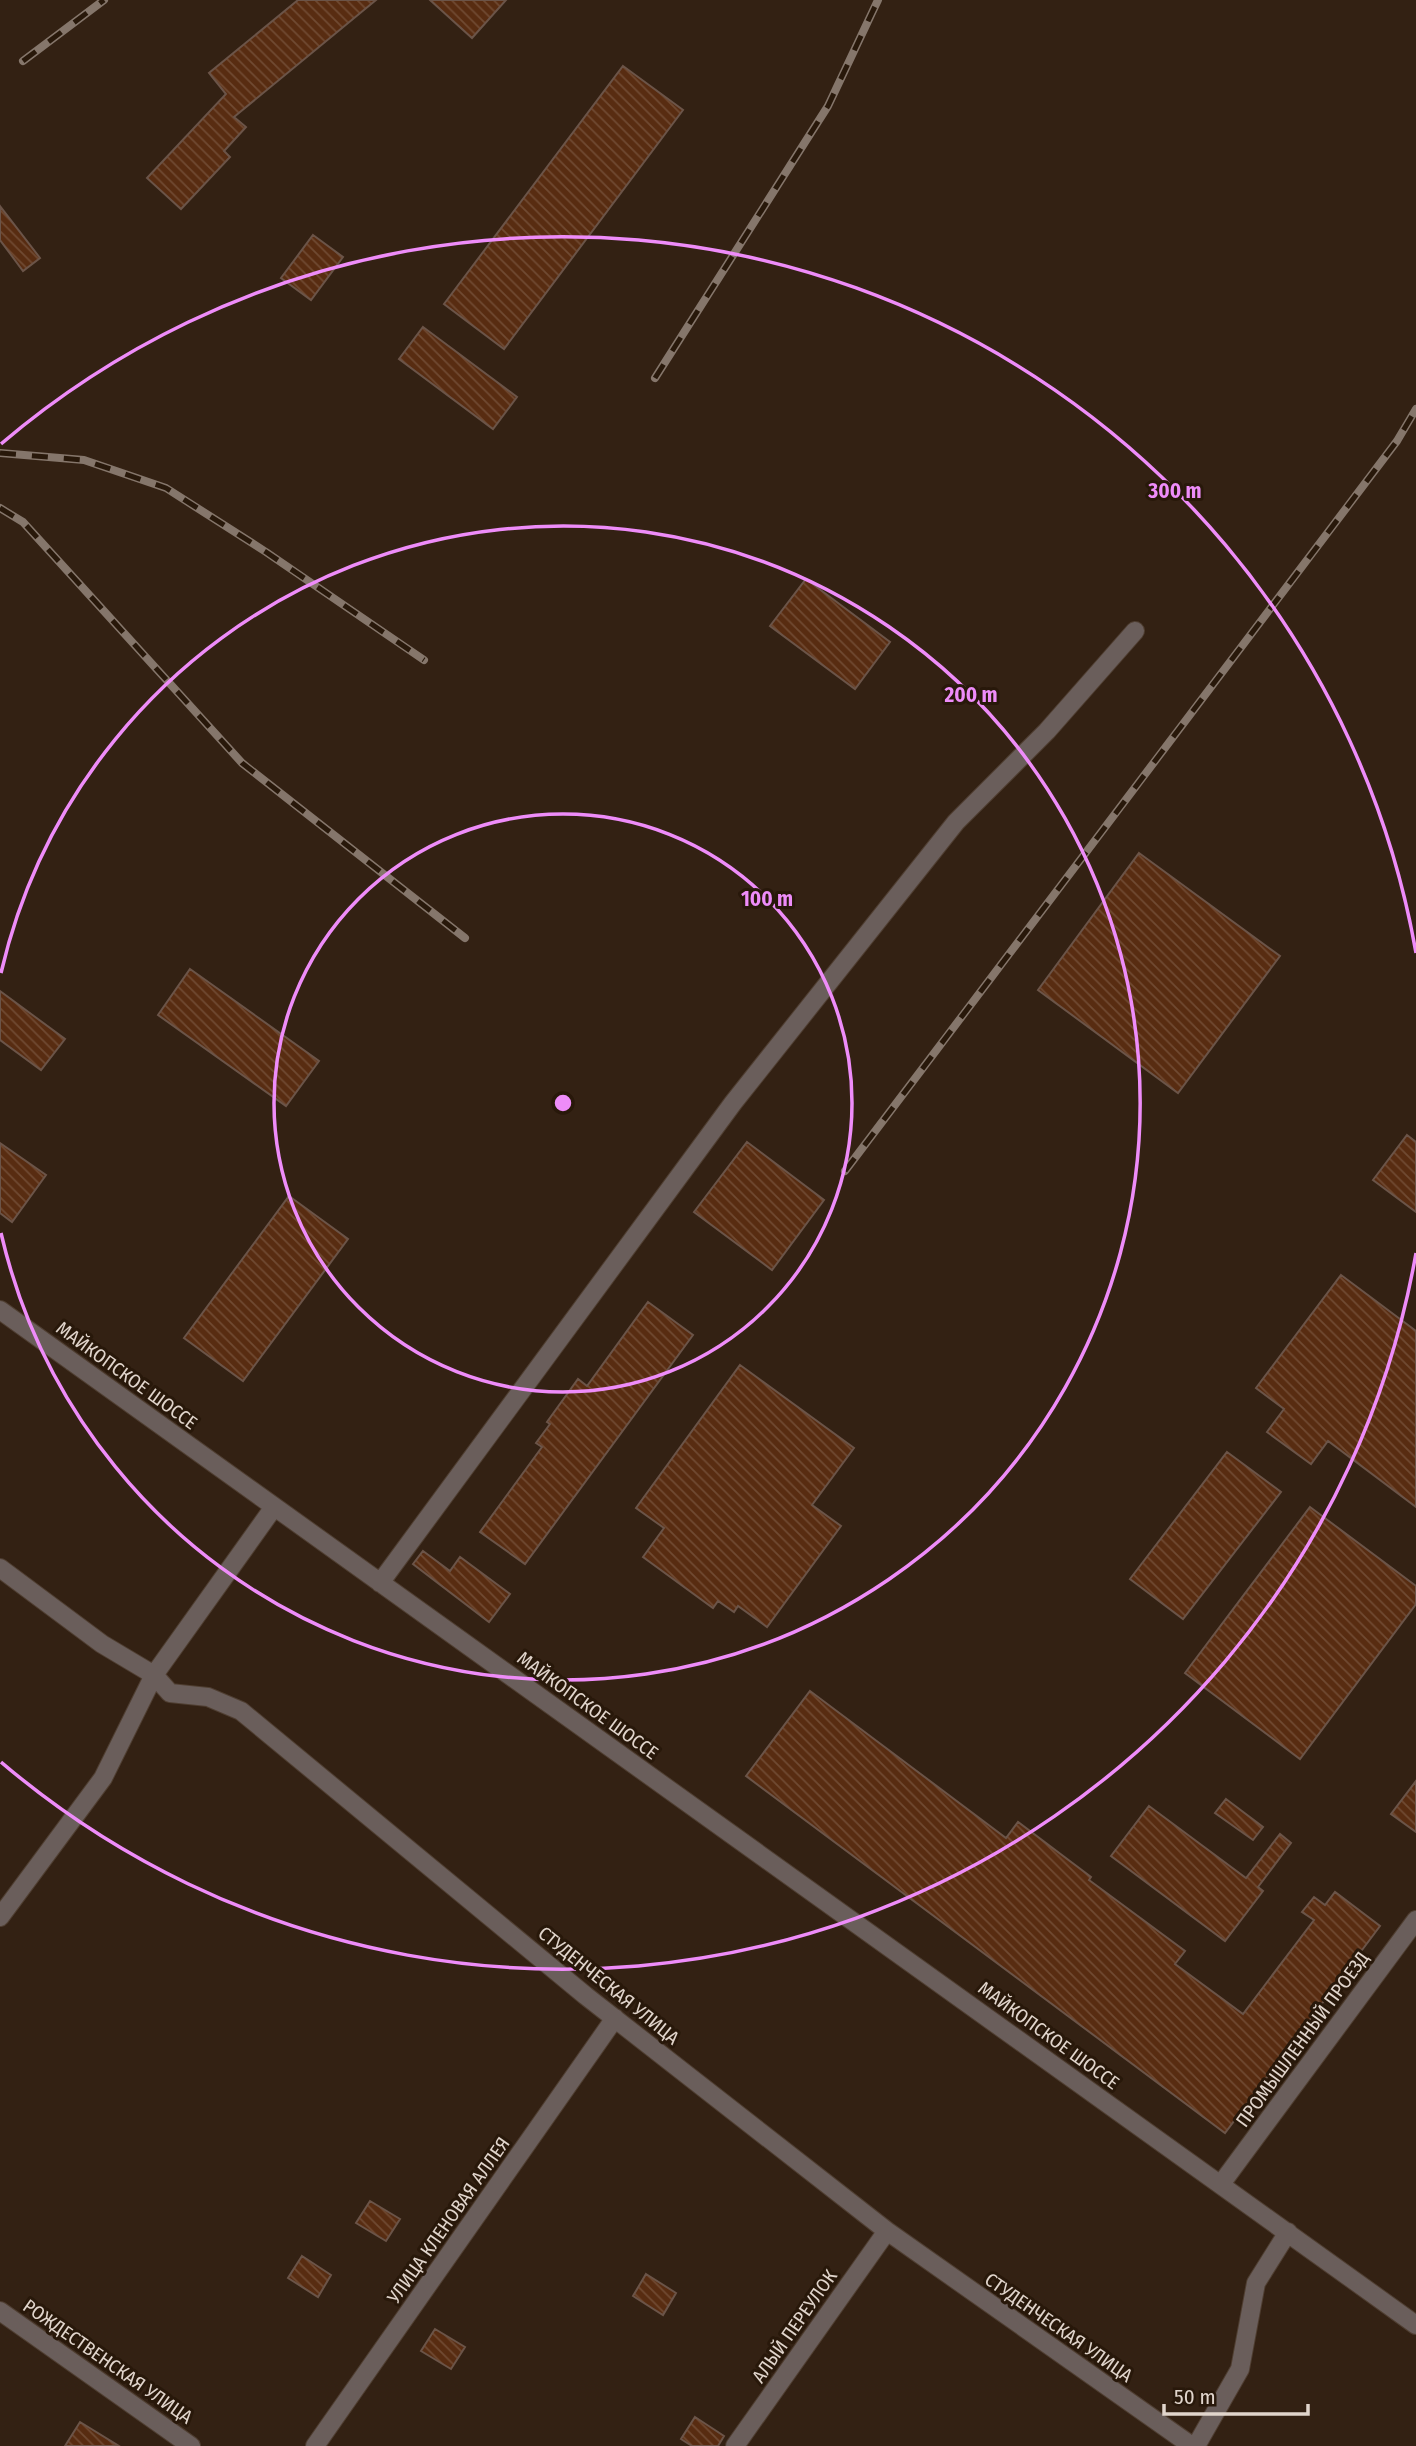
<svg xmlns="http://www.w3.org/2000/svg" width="1416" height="2446" font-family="'Fira Sans Condensed',sans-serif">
  <defs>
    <pattern id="building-back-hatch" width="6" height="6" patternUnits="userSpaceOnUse" patternTransform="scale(1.75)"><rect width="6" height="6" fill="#582c11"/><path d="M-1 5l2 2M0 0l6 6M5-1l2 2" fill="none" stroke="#704a32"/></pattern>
  </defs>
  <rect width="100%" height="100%" fill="#332113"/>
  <path fill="url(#building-back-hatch)" stroke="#6b5448" stroke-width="2" d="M 298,0 L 376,0 L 234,117 L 246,127 L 224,151 L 230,157 L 181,209 L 147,178 L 226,94 L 209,73 Z
    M 430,0 L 506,0 L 472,38 Z
    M 623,66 L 683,110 L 504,349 L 444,304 Z
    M 0,206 L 40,258 L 23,271 L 0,240 Z
    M 313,235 L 343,257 L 311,300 L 281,278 Z
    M 423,327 L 517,397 L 493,429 L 399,359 Z
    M 806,579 L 890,642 L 855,689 L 770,626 Z
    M 1139,853 L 1280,956 L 1178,1093 L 1038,990 Z
    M 190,969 L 319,1061 L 286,1106 L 158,1015 Z
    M 0,991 L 65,1039 L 41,1070 L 0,1040 Z
    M 1407,1135 L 1416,1142 L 1416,1212 L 1373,1180 Z
    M 747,1142 L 824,1200 L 772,1270 L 694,1212 Z
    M 0,1143 L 46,1175 L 12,1222 L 0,1213 Z
    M 289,1196 L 348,1239 L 243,1381 L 184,1338 Z
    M 1341,1275 L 1416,1331 L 1416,1507 L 1328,1441 L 1311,1464 L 1267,1432 L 1284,1409 L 1256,1388 Z
    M 648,1302 L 693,1335 L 525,1564 L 480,1532 L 542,1447 L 536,1443 L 550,1424 L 547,1422 L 578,1379 L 587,1386 Z
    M 740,1365 L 854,1448 L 812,1505 L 841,1526 L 767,1627 L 738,1606 L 734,1612 L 718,1601 L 713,1608 L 643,1557 L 664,1528 L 636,1508 Z
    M 1227,1452 L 1281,1492 L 1183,1619 L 1130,1579 Z
    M 1310,1507 L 1416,1586 L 1416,1604 L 1300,1759 L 1185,1673 Z
    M 423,1551 L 450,1571 L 460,1557 L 510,1594 L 489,1622 L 413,1564 Z
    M 810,1691 L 1006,1838 L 1018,1822 L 1091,1877 L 1089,1880 L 1185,1951 L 1175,1964 L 1243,2014 L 1314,1920 L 1302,1912 L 1314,1897 L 1325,1905 L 1335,1892 L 1380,1926 L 1225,2133 L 746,1776 Z
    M 1416,1781 L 1416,1832 L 1391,1814 Z
    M 1226,1799 L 1263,1827 L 1253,1840 L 1215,1813 Z
    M 1149,1806 L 1246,1878 L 1280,1834 L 1291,1843 L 1258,1887 L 1263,1891 L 1225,1941 L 1111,1856 Z
    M 370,2201 L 400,2219 L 386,2241 L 356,2223 Z
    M 302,2256 L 331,2275 L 318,2297 L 288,2278 Z
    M 646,2274 L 676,2293 L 663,2315 L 633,2296 Z
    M 435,2329 L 465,2347 L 451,2369 L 421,2351 Z
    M 695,2417 L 724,2436 L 718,2446 L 692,2446 L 681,2439 Z
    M 80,2422 L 119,2446 L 65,2446 Z"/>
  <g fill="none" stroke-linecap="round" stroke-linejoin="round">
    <defs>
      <path id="minor" d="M 0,1310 L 1416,2325
        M 0,1568 L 102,1644 L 154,1675 L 170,1693 L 208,1697 L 241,1711 L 586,1996 L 887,2231 L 1192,2446
        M 380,1583 L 733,1103 L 956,822 L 1047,731 L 1135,631
        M 0,1917 L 103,1778 L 154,1675 L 274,1507
        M 1221,2184 L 1416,1920
        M 0,2311 L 191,2446
        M 315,2446 L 615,2018
        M 735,2446 L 887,2231
        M 1196,2446 L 1240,2369 L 1256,2283 L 1288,2232"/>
    </defs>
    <use href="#minor" stroke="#4f3e31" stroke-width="20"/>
    <use href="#minor" stroke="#6a5e5b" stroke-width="18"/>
    <defs>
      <path id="rail" d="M 23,61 L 104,0
        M 655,378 L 828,106 L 878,0
        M 0,453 L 84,460 L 166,488 L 266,552 L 424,660
        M 0,508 L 23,522 L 242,763 L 465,938
        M 845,1171 L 1397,441 L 1416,409"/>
    </defs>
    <use href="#rail" stroke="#85766b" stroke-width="8"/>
    <use href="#rail" stroke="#28180a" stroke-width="5" stroke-dasharray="16" stroke-linecap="butt"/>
  </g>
  <g fill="none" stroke="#ee8cf9" stroke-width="3.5">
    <circle cx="563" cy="1103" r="289"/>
    <path d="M1 973A577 577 0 1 1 1 1233"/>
    <path d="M1416 1253A866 866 0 0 1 1 1762M1 444A866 866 0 0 1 1416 953"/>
  </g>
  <g text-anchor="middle" stroke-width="6" stroke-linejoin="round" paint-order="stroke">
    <g font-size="19" fill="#e1d5cc" stroke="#28180a">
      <text transform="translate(127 1375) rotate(36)" y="7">МАЙКОПСКОЕ ШОССЕ</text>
      <text transform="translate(588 1705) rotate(36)" y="7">МАЙКОПСКОЕ ШОССЕ</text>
      <text transform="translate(609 1985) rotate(39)" y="7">СТУДЕНЧЕСКАЯ УЛИЦА</text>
      <text transform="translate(1049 2035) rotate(36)" y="7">МАЙКОПСКОЕ ШОССЕ</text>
      <text transform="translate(1302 2039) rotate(-54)" y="7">ПРОМЫШЛЕННЫЙ ПРОЕЗД</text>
      <text transform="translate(448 2220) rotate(-55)" y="7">УЛИЦА КЛЕНОВАЯ АЛЛЕЯ</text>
      <text transform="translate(794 2326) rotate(-55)" y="7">АЛЫЙ ПЕРЕУЛОК</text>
      <text transform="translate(1059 2327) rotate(35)" y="7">СТУДЕНЧЕСКАЯ УЛИЦА</text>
      <text transform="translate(108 2361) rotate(35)" y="7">РОЖДЕСТВЕНСКАЯ УЛИЦА</text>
    </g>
  </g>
  <circle cx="563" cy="1103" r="10" fill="#ee8cf9" stroke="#28180a" stroke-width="3.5"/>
  <g font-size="21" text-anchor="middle" font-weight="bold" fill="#ee8cf9" stroke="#28180a" stroke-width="6" stroke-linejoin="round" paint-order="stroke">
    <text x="1175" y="498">300 m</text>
    <text x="971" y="702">200 m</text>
    <text x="767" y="906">100 m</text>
  </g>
  <path d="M1164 2404v10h144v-10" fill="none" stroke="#e1d5cc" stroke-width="3.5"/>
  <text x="1174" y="2404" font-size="21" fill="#e1d5cc" stroke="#28180a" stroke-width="5" paint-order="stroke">50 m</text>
</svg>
